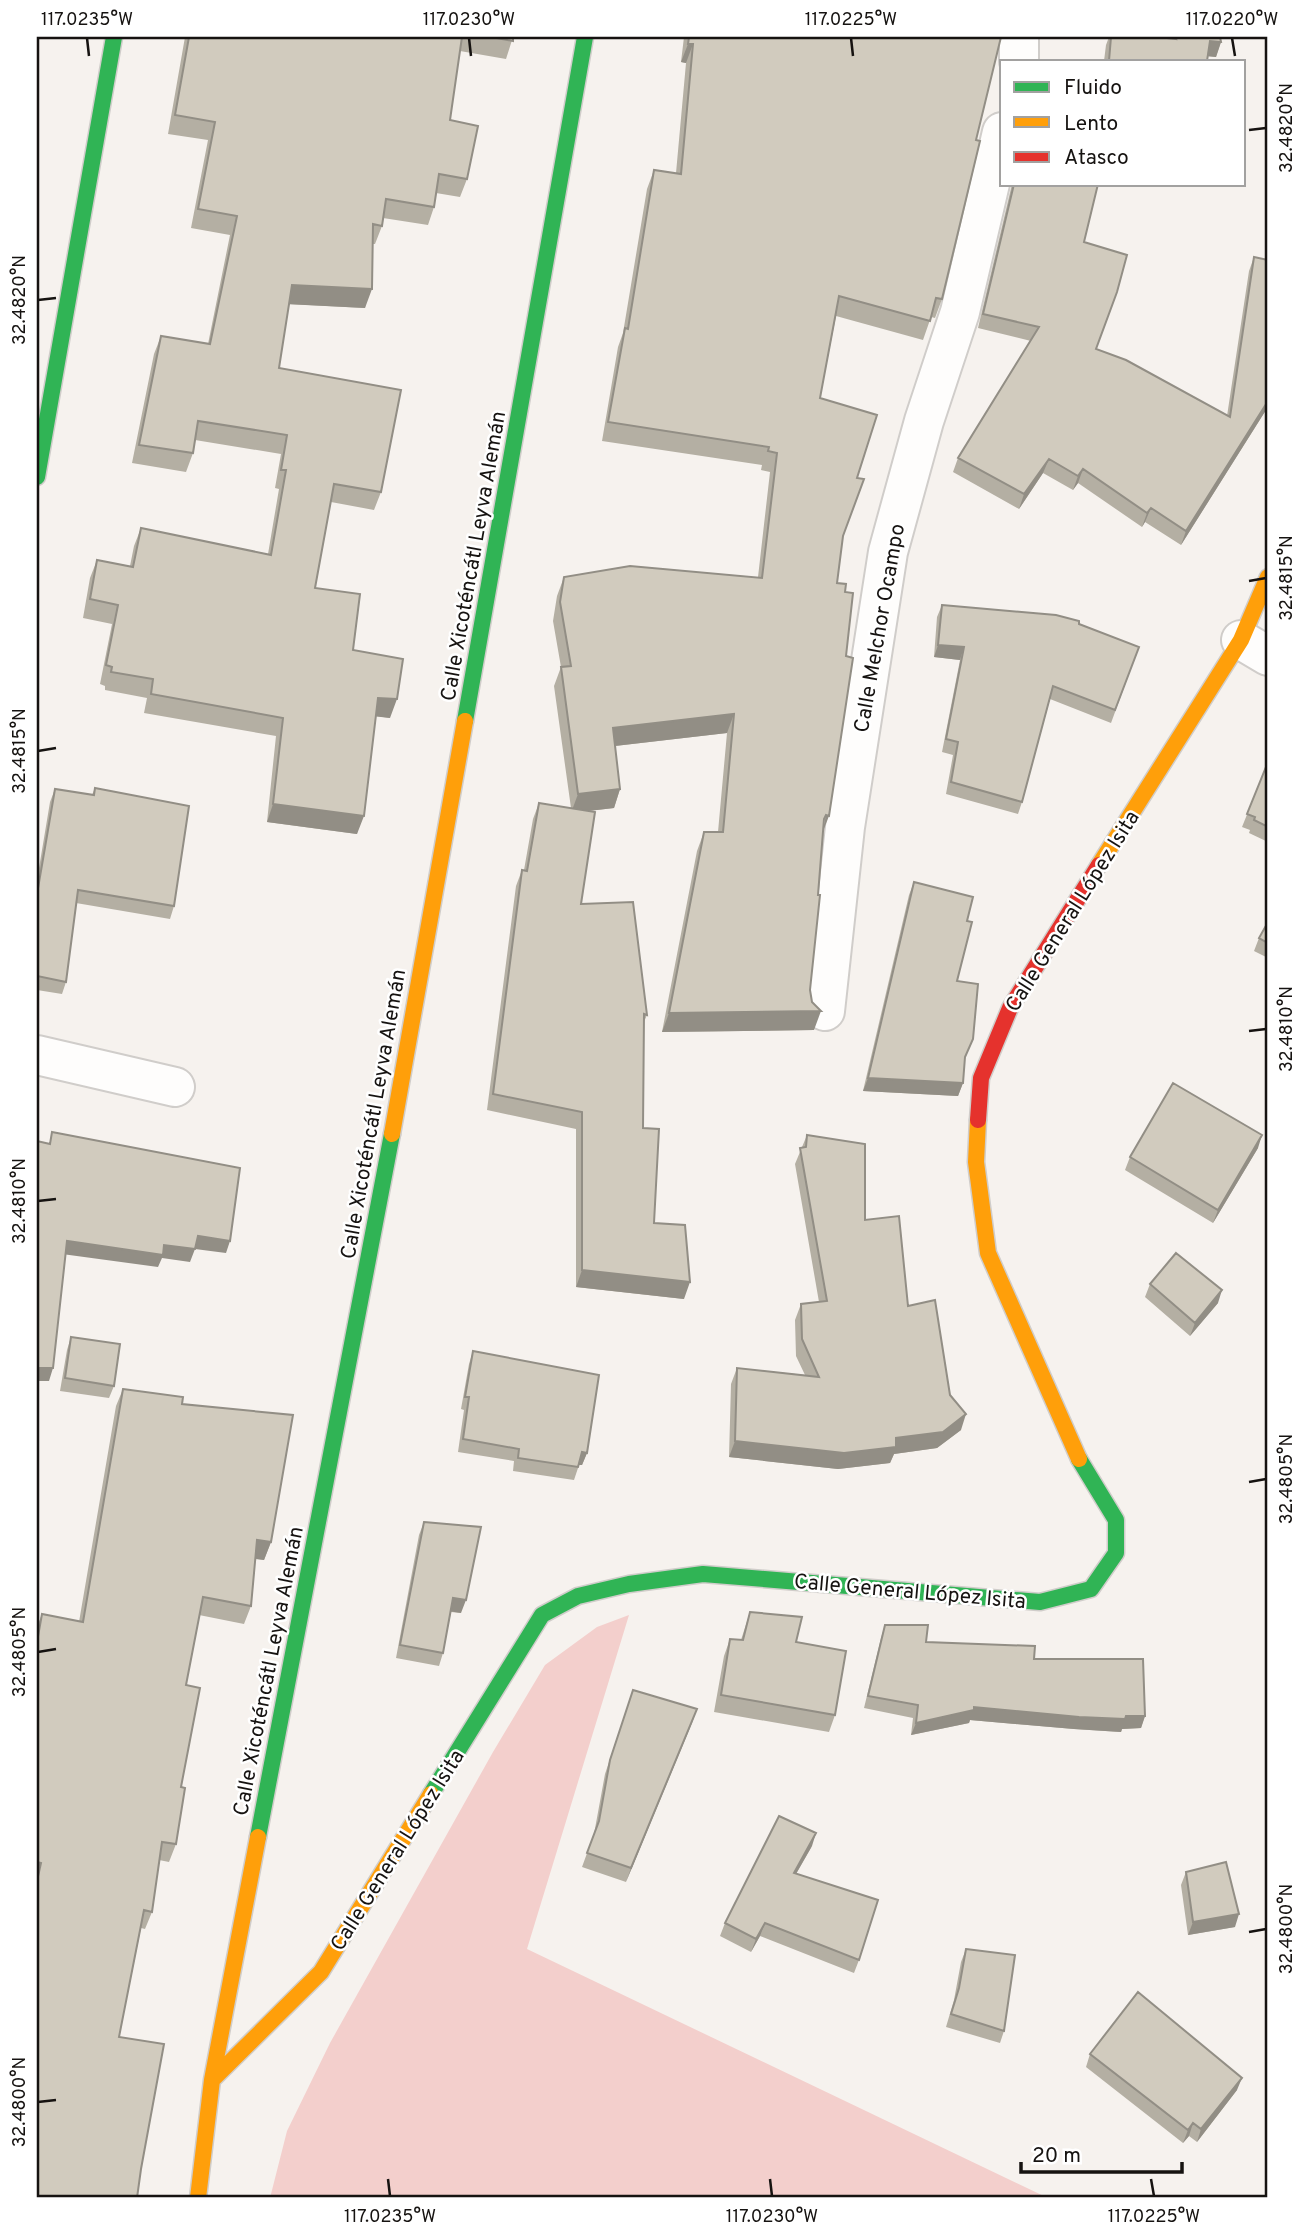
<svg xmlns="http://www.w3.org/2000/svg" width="1305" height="2235" font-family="Overpass,sans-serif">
  <rect width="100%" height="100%" fill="#f6f2ee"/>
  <path fill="#f3cfcc" d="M 629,1615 L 527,1949 L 1048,2198 L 270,2198 L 287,2131 L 330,2043 L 493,1752 L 545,1665 L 597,1627 Z"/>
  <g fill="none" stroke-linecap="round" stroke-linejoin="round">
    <defs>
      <path id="street" d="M 1019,37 L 1019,61
        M 1241,640 L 1268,656
        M 825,1011 L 845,827 L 888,552 L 924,421 L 960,312 L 1002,132
        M 37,1055 L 175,1087"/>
      <path id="fast" d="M 37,477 L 114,37
        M 465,721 L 585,37
        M 431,1794 L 542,1615 L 578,1596 L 629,1584 L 703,1574 L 1040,1602 L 1091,1589 L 1116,1553 L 1116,1520 L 1079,1459
        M 258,1837 L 392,1134"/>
      <path id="slow" d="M 1099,865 L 1241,640 L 1268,577
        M 978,1120 L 976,1162 L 988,1253 L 1079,1459
        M 392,1134 L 465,721
        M 212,2080 L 321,1972 L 431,1794
        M 198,2198 L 212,2080 L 258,1837"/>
      <path id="jam" d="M 978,1120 L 981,1078 L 1010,1008 L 1099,865"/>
    </defs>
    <use href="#street" stroke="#d0cdca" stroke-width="42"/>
    <use href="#fast" stroke="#d0cdca" stroke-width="19"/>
    <use href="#slow" stroke="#d0cdca" stroke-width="19"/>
    <use href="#jam" stroke="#d0cdca" stroke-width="19"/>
    <use href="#street" stroke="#fefdfc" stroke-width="38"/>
    <use href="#fast" stroke="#30b455" stroke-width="16"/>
    <use href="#slow" stroke="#ff9f0a" stroke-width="16"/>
    <use href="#jam" stroke="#e5322d" stroke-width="16"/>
  </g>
  <path fill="#b4afa3" d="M 185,37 L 513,37 L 506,59 L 460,51 L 450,120 L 467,179 L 460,197 L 436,193 L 434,207 L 428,225 L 383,218 L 382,226 L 375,244 L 373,244 L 365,308 L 289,304 L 279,368 L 381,492 L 374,510 L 331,502 L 315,588 L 353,650 L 390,718 L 376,716 L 357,834 L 267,822 L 276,736 L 144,713 L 147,698 L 105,690 L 105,686 L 100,684 L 112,624 L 83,618 L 90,578 L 97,560 L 130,566 L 134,546 L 141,528 L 268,554 L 279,489 L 275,488 L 281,454 L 195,440 L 193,453 L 186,472 L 132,463 L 154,354 L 161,336 L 208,344 L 230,235 L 191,228 L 208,140 L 168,134 Z
    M 684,37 L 1001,37 L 976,140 L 942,299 L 935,318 L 931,317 L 923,340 L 836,316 L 820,398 L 857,478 L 843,537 L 837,583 L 823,831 L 810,990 L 814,1030 L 662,1032 L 697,851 L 704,832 L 718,832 L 727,733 L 615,746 L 620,789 L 614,808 L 588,811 L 581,904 L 647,1015 L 643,1024 L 643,1128 L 654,1223 L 684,1299 L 576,1287 L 576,1129 L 487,1110 L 516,886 L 522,870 L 524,870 L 533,819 L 539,803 L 571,808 L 554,686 L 561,667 L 553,621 L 557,596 L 564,577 L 758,577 L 770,472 L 761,470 L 762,465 L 602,441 L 618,347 L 623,333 L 647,189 L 654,170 L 676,173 L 686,63 L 681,62 Z
    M 1109,37 L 1165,38 L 1165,37 L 1220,37 L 1221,42 L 1216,57 L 1208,56 L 1207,61 L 1104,61 L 1106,45 Z
    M 1012,184 L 1097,184 L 1084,242 L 1096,349 L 1227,416 L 1249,271 L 1254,257 L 1268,260 L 1268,411 L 1266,410 L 1181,545 L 1145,522 L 1142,527 L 1078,483 L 1073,490 L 1043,473 L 1019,509 L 953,472 L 958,458 L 1031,341 L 978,328 Z
    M 1148,184 L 1163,184 L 1161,187 Z
    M 942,605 L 1079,624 L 1139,647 L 1111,723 L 1050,699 L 1022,802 L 1018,814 L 946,794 L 953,755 L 942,752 L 960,660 L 934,657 L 937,617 Z
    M 1268,762 L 1268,842 L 1249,833 L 1250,830 L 1242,827 Z
    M 95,788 L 174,906 L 170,919 L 76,903 L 66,982 L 62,994 L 37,990 L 37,880 L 50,802 L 55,789 L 92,795 Z
    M 914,882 L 967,921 L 957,981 L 963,1083 L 958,1096 L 863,1091 L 909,895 Z
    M 1268,922 L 1268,958 L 1254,951 L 1259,938 Z
    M 807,1135 L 865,1220 L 908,1306 L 950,1395 L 961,1430 L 937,1448 L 894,1454 L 890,1463 L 838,1469 L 729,1457 L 731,1384 L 737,1368 L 805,1375 L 796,1356 L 795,1320 L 801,1304 L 819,1302 L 795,1164 Z
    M 1258,1148 L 1213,1223 L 1125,1170 L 1130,1157 Z
    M 1150,1284 L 1218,1303 L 1190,1336 L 1145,1297 Z
    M 71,1337 L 114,1386 L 109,1398 L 60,1391 L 67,1350 Z
    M 473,1351 L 587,1453 L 582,1465 L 579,1465 L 574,1480 L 513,1471 L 514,1461 L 458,1452 L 464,1410 L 461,1409 L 469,1364 Z
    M 123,1389 L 182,1404 L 271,1542 L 264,1560 L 255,1559 L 251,1606 L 244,1624 L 199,1615 L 186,1685 L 181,1787 L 176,1844 L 169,1862 L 159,1860 L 152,1912 L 145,1929 L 141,1928 L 119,2037 L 141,2169 L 37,2198 L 37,1627 L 42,1614 L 79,1622 L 116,1406 Z
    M 424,1522 L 461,1613 L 451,1612 L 443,1653 L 439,1666 L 396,1658 L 419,1535 Z
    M 750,1612 L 796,1642 L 835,1715 L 829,1732 L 714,1712 L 724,1656 L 730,1639 L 741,1640 Z
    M 885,1625 L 926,1642 L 1145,1716 L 1141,1728 L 1122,1729 L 1121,1732 L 1074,1729 L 970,1720 L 969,1723 L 911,1735 L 913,1718 L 864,1708 L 881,1638 Z
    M 633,1690 L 697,1709 L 626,1882 L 582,1867 L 594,1834 L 605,1774 Z
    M 812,1846 L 796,1874 L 859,1960 L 854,1973 L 760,1936 L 751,1952 L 720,1936 L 725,1923 Z
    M 1186,1872 L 1235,1927 L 1188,1935 L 1181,1885 Z
    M 966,1949 L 1004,2031 L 1000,2043 L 946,2027 L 954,2000 L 961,1962 Z
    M 1090,2054 L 1237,2090 L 1197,2142 L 1189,2136 L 1183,2143 L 1086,2067 Z"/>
  <path fill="#928e85" d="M 1210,41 L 1221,42 L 1216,57 L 1205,56 Z
    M 688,44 L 693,44 L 686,63 L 681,62 Z
    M 292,285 L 372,289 L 365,308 L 285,304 Z
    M 1268,401 L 1266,410 L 1181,545 L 1186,531 Z
    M 1049,459 L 1043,473 L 1019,509 L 1024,494 Z
    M 1083,469 L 1078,483 L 1073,490 L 1078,476 Z
    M 1151,508 L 1145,522 L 1142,527 L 1147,513 Z
    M 938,645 L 964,647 L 960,660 L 934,657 Z
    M 378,698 L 397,699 L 390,718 L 372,716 Z
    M 734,714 L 727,733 L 606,747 L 613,728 Z
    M 620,789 L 614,808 L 571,813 L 578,794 Z
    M 273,804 L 364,816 L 357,834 L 267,822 Z
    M 826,815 L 829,816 L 822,834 Z
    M 821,1011 L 814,1030 L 662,1032 L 669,1013 Z
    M 868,1078 L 963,1083 L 958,1096 L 863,1091 Z
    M 1262,1135 L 1258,1148 L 1213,1223 L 1218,1210 Z
    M 198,1236 L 230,1241 L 226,1253 L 195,1249 L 190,1262 L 162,1258 L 158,1267 L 62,1254 L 67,1241 L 164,1245 Z
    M 582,1270 L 690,1282 L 684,1299 L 576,1287 Z
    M 1222,1290 L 1218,1303 L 1190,1336 L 1195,1323 Z
    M 37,1368 L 53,1368 L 49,1381 L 37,1381 Z
    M 966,1414 L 961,1430 L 937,1448 L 894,1454 L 890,1463 L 838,1469 L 729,1457 L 735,1441 Z
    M 582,1452 L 587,1453 L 582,1465 L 577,1465 Z
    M 257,1540 L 271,1542 L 264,1560 L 251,1558 Z
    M 453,1598 L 466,1600 L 461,1613 L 448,1611 Z
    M 974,1707 L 1126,1716 L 1145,1716 L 1141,1728 L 1122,1729 L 1121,1732 L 1074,1729 L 970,1720 L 969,1723 L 911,1735 L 916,1723 Z
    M 697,1709 L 692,1723 L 626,1882 L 631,1868 Z
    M 816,1833 L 812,1846 L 789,1886 L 794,1873 Z
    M 37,1862 L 41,1863 L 37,1873 Z
    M 1239,1914 L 1235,1927 L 1188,1935 L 1193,1922 Z
    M 765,1923 L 760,1936 L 751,1952 L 756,1939 Z
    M 1242,2078 L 1237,2090 L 1197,2142 L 1201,2129 Z
    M 1193,2123 L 1189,2136 L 1183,2143 L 1188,2130 Z"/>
  <path fill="#d1cbbe" stroke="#928e85" stroke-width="2" d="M 189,37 L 462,37 L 450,120 L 478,126 L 467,179 L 439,174 L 434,207 L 386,199 L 382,226 L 373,224 L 372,289 L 292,285 L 279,368 L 401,390 L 381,492 L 334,484 L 315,588 L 360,594 L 353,650 L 403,659 L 397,699 L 378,698 L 364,816 L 273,804 L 283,718 L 151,694 L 153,679 L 111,672 L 112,667 L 106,665 L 118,605 L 90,599 L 97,560 L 133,567 L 141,528 L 271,555 L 286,470 L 281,470 L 287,435 L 198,421 L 193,453 L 139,445 L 161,336 L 210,344 L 237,216 L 198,209 L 215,122 L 175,115 Z
    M 491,37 L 513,37 L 513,41 Z
    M 689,37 L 1001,37 L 976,140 L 980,141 L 942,299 L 936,298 L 930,321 L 839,296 L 820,398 L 877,415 L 857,478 L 864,479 L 843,536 L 837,583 L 846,584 L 845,592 L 853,593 L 846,656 L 853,658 L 829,816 L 826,815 L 824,819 L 818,895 L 820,895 L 810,990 L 812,1002 L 821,1011 L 669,1013 L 704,832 L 723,832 L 734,714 L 613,728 L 620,789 L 578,794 L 561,667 L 571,666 L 560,602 L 564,577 L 630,566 L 762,578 L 777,453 L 768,451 L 769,447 L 608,422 L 625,328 L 628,329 L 654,170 L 681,174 L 693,44 L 688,44 Z
    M 1111,37 L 1158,37 L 1176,39 L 1175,37 L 1220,37 L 1221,42 L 1210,41 L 1207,61 L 1109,61 Z
    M 1014,184 L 1098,184 L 1084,242 L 1127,255 L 1117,292 L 1096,349 L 1126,360 L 1230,417 L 1254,257 L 1268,260 L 1268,401 L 1186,531 L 1151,508 L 1147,513 L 1083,469 L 1078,476 L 1049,459 L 1024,494 L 958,458 L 1039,327 L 983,314 Z
    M 942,605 L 1056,615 L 1079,621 L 1079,624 L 1139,647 L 1115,710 L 1053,686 L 1022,802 L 951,782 L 958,742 L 946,739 L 964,647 L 938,645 Z
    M 1268,762 L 1268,827 L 1254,820 L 1255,817 L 1247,814 Z
    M 95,788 L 189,806 L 174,906 L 78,890 L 66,982 L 37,976 L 37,894 L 55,789 L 94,795 Z
    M 539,803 L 595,812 L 581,904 L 633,902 L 647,1015 L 644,1014 L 643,1128 L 659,1129 L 654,1223 L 685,1225 L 690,1282 L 582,1270 L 582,1112 L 493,1094 L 522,870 L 527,871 Z
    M 914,882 L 973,897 L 967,921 L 972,922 L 957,981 L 978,984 L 973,1039 L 965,1057 L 963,1083 L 868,1078 Z
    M 1268,922 L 1268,943 L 1259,938 Z
    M 1173,1083 L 1262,1135 L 1218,1210 L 1130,1157 Z
    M 52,1132 L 240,1168 L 230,1241 L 198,1236 L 195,1249 L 164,1245 L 163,1255 L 67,1241 L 53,1368 L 37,1368 L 37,1141 L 50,1144 Z
    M 807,1135 L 865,1144 L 865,1220 L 899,1216 L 908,1306 L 935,1300 L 950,1395 L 966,1414 L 943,1432 L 896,1438 L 896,1447 L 844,1453 L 735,1441 L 737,1368 L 819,1377 L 802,1339 L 801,1304 L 827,1301 L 800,1148 L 806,1147 Z
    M 1176,1253 L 1222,1290 L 1195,1323 L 1150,1284 Z
    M 71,1337 L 120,1344 L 114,1386 L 65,1378 Z
    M 473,1351 L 599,1375 L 587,1453 L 582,1452 L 578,1467 L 518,1458 L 519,1449 L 463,1439 L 469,1397 L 465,1397 Z
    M 123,1389 L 183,1397 L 182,1404 L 293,1415 L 271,1542 L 257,1540 L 251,1606 L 203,1597 L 186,1685 L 200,1688 L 181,1787 L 185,1788 L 176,1844 L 162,1842 L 152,1912 L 144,1910 L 119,2037 L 164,2044 L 141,2169 L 137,2198 L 37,2198 L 37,1881 L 41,1863 L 37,1862 L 37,1642 L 42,1614 L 83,1622 Z
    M 424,1522 L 481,1527 L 466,1600 L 453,1598 L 443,1653 L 400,1645 Z
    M 750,1612 L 802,1617 L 796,1642 L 846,1651 L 835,1715 L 721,1695 L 730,1639 L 743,1640 Z
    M 885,1625 L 928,1625 L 926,1642 L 1035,1646 L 1034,1659 L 1143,1659 L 1145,1716 L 1126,1716 L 1125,1719 L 1079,1717 L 974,1707 L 974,1710 L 916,1723 L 918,1705 L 868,1696 Z
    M 633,1690 L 697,1709 L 631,1868 L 587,1853 L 599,1821 L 610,1760 Z
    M 779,1816 L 816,1833 L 794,1873 L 878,1900 L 859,1960 L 765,1923 L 756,1939 L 725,1923 Z
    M 1226,1862 L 1239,1914 L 1193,1922 L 1186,1872 Z
    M 966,1949 L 1015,1955 L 1004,2031 L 951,2014 L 959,1988 Z
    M 1138,1992 L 1242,2078 L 1201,2129 L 1193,2123 L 1188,2130 L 1090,2054 Z"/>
  <path fill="none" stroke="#161311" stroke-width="2.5" d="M 87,38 L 89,56M 469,38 L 471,56M 851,38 L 853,56M 1232,38 L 1235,56M 1249,130 L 1266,128M 38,300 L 56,298M 1249,581 L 1266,578M 38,751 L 56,748M 1249,1031 L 1266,1029M 38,1201 L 56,1199M 1249,1482 L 1266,1479M 38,1652 L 56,1649M 1249,1932 L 1266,1929M 38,2102 L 56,2100M 388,2179 L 390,2196M 770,2179 L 772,2196M 1151,2179 L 1154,2196"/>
  <g text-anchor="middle" stroke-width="5" stroke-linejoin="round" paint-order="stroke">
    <g font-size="21" fill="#161311" stroke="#fff">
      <text transform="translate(473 556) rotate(-80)" y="7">Calle Xicoténcátl Leyva Alemán</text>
      <text transform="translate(879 628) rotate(-80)" y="7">Calle Melchor Ocampo</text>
      <text transform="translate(1072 911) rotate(-58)" y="7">Calle General López Isita</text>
      <text transform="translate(373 1114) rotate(-80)" y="7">Calle Xicoténcátl Leyva Alemán</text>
      <text transform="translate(910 1591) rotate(5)" y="7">Calle General López Isita</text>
      <text transform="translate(268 1671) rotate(-79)" y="7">Calle Xicoténcátl Leyva Alemán</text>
      <text transform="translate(397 1850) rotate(-58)" y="7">Calle General López Isita</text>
    </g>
  </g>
  <rect width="1305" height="2235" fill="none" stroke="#ffffff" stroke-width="77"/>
  <rect x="1000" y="60" width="245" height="126" fill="#ffffff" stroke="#a2a1a0" stroke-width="2"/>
  <rect x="1014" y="82" width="35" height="10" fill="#30b455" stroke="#a2a1a0" stroke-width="2"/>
  <text x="1064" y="94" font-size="21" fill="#161311">Fluido</text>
  <rect x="1014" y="117" width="35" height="10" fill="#ff9f0a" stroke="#a2a1a0" stroke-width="2"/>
  <text x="1064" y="130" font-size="21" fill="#161311">Lento</text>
  <rect x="1014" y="152" width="35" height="10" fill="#e5322d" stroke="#a2a1a0" stroke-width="2"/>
  <text x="1064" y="164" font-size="21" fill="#161311">Atasco</text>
  <path d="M1021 2162v10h161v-10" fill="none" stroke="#161311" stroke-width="3.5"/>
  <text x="1032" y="2162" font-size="21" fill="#161311" stroke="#ffffff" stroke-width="5" paint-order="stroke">20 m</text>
  <rect x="38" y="38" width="1228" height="2158" fill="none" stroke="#161311" stroke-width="2.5"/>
  <g font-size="18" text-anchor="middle" fill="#161311">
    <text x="87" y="25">117.0235°W</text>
    <text x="469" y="25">117.0230°W</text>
    <text x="851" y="25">117.0225°W</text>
    <text x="1232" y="25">117.0220°W</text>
    <text transform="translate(1286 128) rotate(-90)" y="6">32.4820°N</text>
    <text transform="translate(19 300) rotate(-90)" y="6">32.4820°N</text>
    <text transform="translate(1286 578) rotate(-90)" y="6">32.4815°N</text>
    <text transform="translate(19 751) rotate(-90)" y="6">32.4815°N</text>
    <text transform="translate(1286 1029) rotate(-90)" y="6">32.4810°N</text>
    <text transform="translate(19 1201) rotate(-90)" y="6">32.4810°N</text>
    <text transform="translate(1286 1479) rotate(-90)" y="6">32.4805°N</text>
    <text transform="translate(19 1652) rotate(-90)" y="6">32.4805°N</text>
    <text transform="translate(1286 1929) rotate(-90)" y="6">32.4800°N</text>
    <text transform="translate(19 2102) rotate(-90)" y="6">32.4800°N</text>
    <text x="390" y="2222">117.0235°W</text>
    <text x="772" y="2222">117.0230°W</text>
    <text x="1154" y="2222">117.0225°W</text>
  </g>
</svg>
